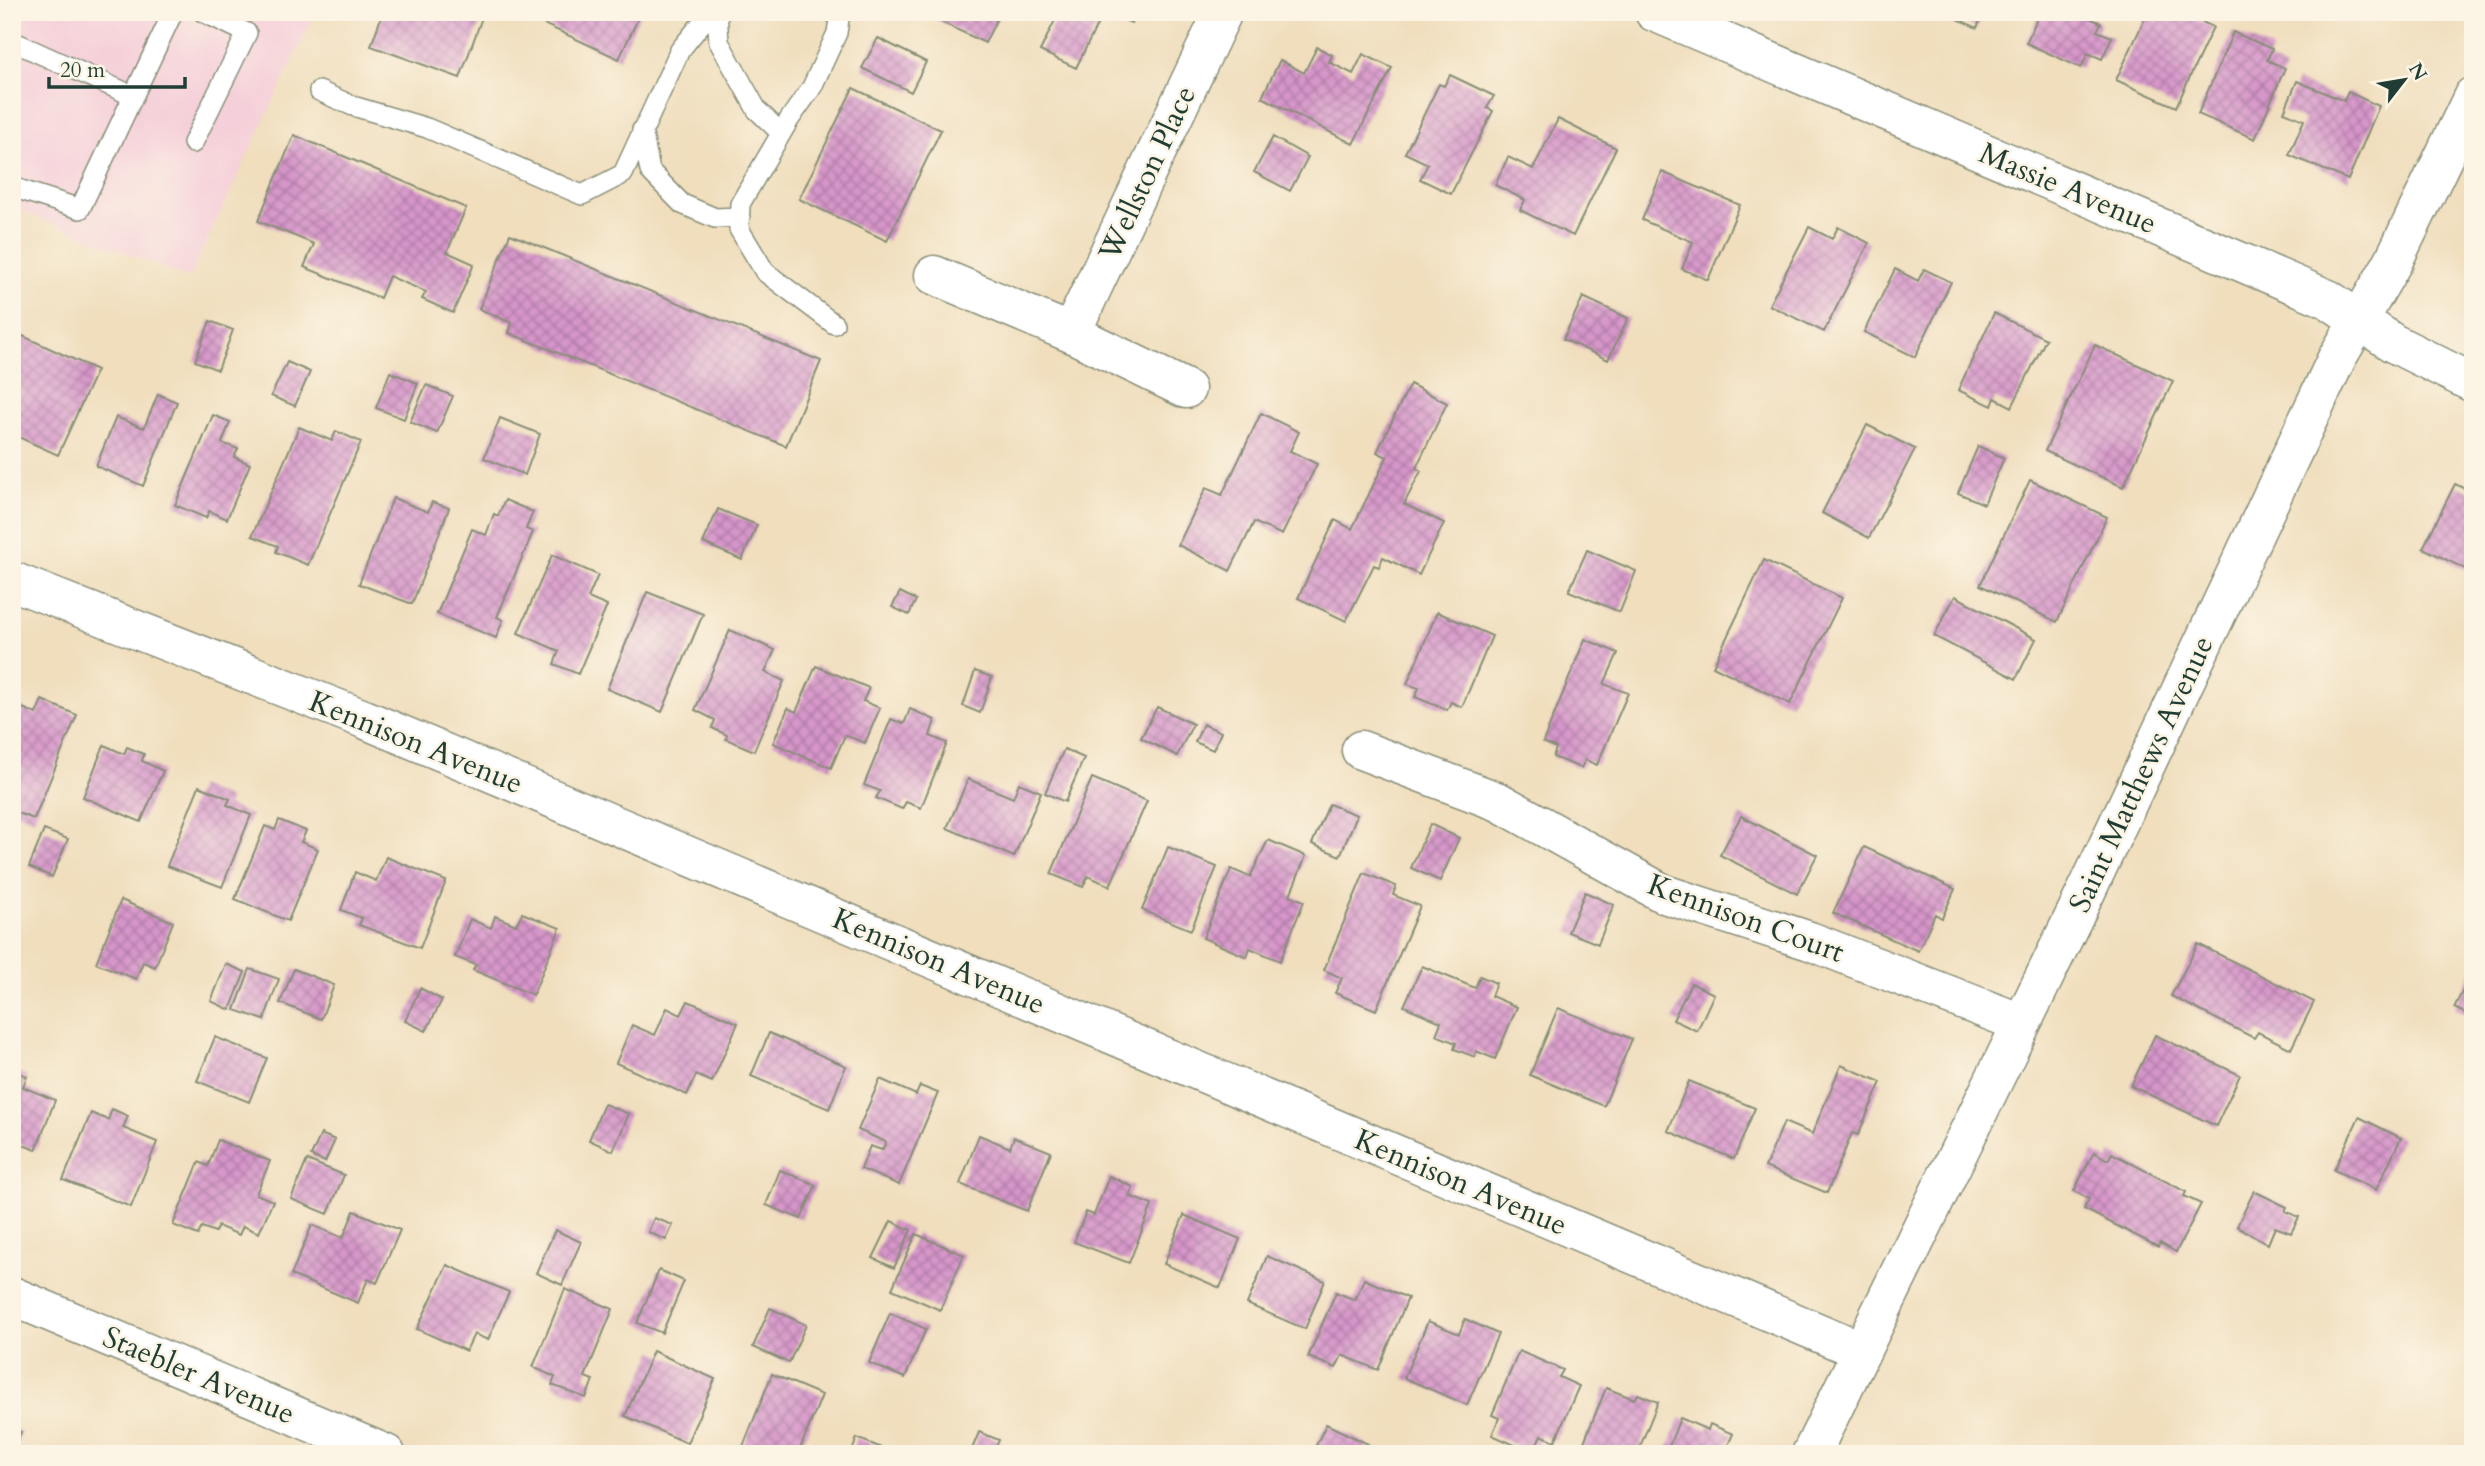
<svg xmlns="http://www.w3.org/2000/svg" width="2485" height="1466" font-family="Cardo,serif">
  <defs>
    <pattern id="building-cross-hatch" width="8" height="8" patternUnits="userSpaceOnUse" patternTransform="scale(1.75)"><rect width="8" height="8" fill="#d796ca"/><path d="M0 0l8 8M0 8l8-8" fill="none" stroke="#ae7ca5"/></pattern>
  </defs>
  <rect width="100%" height="100%" fill="#fcf5e5"/>
  <filter id="ink" filterUnits="userSpaceOnUse"><feTurbulence type="fractalNoise" baseFrequency=".0143" numOctaves="2"/><feDisplacementMap in="SourceGraphic" scale="14" xChannelSelector="R" yChannelSelector="G"/><feConvolveMatrix kernelMatrix="1 2 1 2 8 2 1 2 1" color-interpolation-filters="sRGB"/></filter>
  <filter id="wash" filterUnits="userSpaceOnUse"><feTurbulence type="fractalNoise" baseFrequency=".00686" numOctaves="4" result="noise"/><feDisplacementMap in="SourceGraphic" scale="28" xChannelSelector="R" yChannelSelector="G"/><feGaussianBlur stdDeviation="1.57" result="paint"/><feColorMatrix in="noise" values="0 0 0 0 0 0 0 0 0 0 0 0 0 0 0 0 0 1.4 0 .05"/><feComposite in="paint" operator="in"/></filter>
  <g filter="url(#wash)">
    <rect width="100%" height="100%" fill="#f0debd"/>
    <path fill="#f5cfd9" d="M 12,12 L 316,12 L 189,278 L 12,207 Z"/>
    <g id="blocks">
      <path fill="url(#building-cross-hatch)" d="M 383,12 L 484,12 L 460,78 L 371,46 Z
        M 538,12 L 641,12 L 619,59 L 535,20 Z
        M 942,12 L 1000,12 L 985,43 L 937,20 Z
        M 1059,12 L 1087,12 L 1100,19 L 1076,68 L 1040,51 Z
        M 1107,12 L 1136,12 L 1131,23 Z
        M 1943,12 L 1984,12 L 1977,28 Z
        M 2040,12 L 2076,12 L 2101,23 L 2097,31 L 2112,37 L 2102,59 L 2088,53 L 2081,68 L 2026,43 Z
        M 2148,12 L 2181,12 L 2213,27 L 2176,107 L 2116,80 Z
        M 2233,32 L 2272,49 L 2267,60 L 2285,68 L 2255,139 L 2198,114 Z
        M 878,38 L 926,62 L 911,92 L 862,68 Z
        M 1317,47 L 1332,55 L 1329,62 L 1353,74 L 1363,54 L 1392,68 L 1353,144 L 1262,97 L 1280,60 L 1304,73 Z
        M 1450,75 L 1494,96 L 1487,108 L 1493,111 L 1451,194 L 1420,179 L 1428,164 L 1405,153 L 1439,84 L 1444,86 Z
        M 2297,81 L 2344,101 L 2348,92 L 2379,106 L 2348,180 L 2289,155 L 2304,120 L 2284,112 Z
        M 853,88 L 941,130 L 887,241 L 799,199 Z
        M 1558,119 L 1616,148 L 1573,236 L 1520,210 L 1525,200 L 1495,185 L 1508,157 L 1533,169 Z
        M 294,135 L 466,208 L 447,252 L 474,264 L 453,313 L 422,299 L 426,292 L 389,276 L 380,298 L 304,267 L 314,244 L 258,221 Z
        M 1273,137 L 1308,157 L 1290,191 L 1254,172 Z
        M 1662,172 L 1740,205 L 1708,280 L 1682,269 L 1693,242 L 1642,220 Z
        M 1809,227 L 1832,239 L 1838,227 L 1869,243 L 1824,332 L 1769,305 Z
        M 510,234 L 821,361 L 786,446 L 509,333 L 512,323 L 479,309 Z
        M 1895,269 L 1918,281 L 1924,269 L 1951,282 L 1915,357 L 1864,332 Z
        M 1583,297 L 1628,318 L 1608,360 L 1563,339 Z
        M 1994,313 L 2046,339 L 2012,407 L 1995,398 L 1992,406 L 1958,390 Z
        M 210,321 L 233,330 L 218,370 L 195,361 Z
        M 12,331 L 97,370 L 58,455 L 12,434 Z
        M 2095,345 L 2173,381 L 2123,487 L 2045,451 Z
        M 287,362 L 310,372 L 295,406 L 271,396 Z
        M 390,372 L 418,383 L 404,419 L 376,408 Z
        M 1410,384 L 1447,403 L 1416,468 L 1421,471 L 1404,504 L 1444,523 L 1419,575 L 1383,557 L 1379,567 L 1374,565 L 1346,621 L 1298,598 L 1335,520 L 1352,529 L 1387,457 L 1377,452 Z
        M 426,385 L 453,396 L 437,433 L 410,422 Z
        M 158,394 L 177,402 L 143,486 L 96,466 L 116,417 L 144,428 Z
        M 1261,413 L 1299,432 L 1290,451 L 1317,464 L 1282,535 L 1254,522 L 1230,571 L 1178,545 L 1206,488 L 1222,495 Z
        M 213,415 L 230,422 L 222,443 L 238,449 L 234,457 L 250,464 L 227,519 L 209,511 L 206,518 L 175,505 Z
        M 500,418 L 540,434 L 525,475 L 484,458 Z
        M 1867,425 L 1915,449 L 1869,538 L 1822,513 Z
        M 299,427 L 332,441 L 336,431 L 361,442 L 308,565 L 276,552 L 278,546 L 252,536 Z
        M 1978,446 L 2004,458 L 1984,504 L 1958,493 Z
        M 2030,480 L 2107,517 L 2057,622 L 1980,585 Z
        M 2455,484 L 2473,493 L 2473,573 L 2423,548 Z
        M 393,498 L 428,512 L 432,502 L 449,508 L 412,604 L 359,584 Z
        M 505,500 L 533,512 L 526,529 L 533,532 L 497,617 L 503,620 L 496,638 L 437,614 L 472,529 L 486,535 L 494,514 L 498,516 Z
        M 718,509 L 757,525 L 742,560 L 703,543 Z
        M 1587,550 L 1636,571 L 1620,612 L 1569,591 Z
        M 552,555 L 598,575 L 588,598 L 607,606 L 578,674 L 554,664 L 559,651 L 518,633 Z
        M 1764,560 L 1842,598 L 1790,704 L 1713,666 Z
        M 647,592 L 703,614 L 662,712 L 607,689 Z
        M 900,592 L 916,600 L 909,615 L 892,607 Z
        M 1955,596 L 2036,639 L 2016,679 L 1934,636 Z
        M 1437,612 L 1492,636 L 1462,707 L 1451,702 L 1447,710 L 1415,697 L 1419,688 L 1407,684 Z
        M 730,630 L 775,650 L 765,672 L 784,681 L 754,751 L 726,739 L 727,735 L 712,728 L 715,720 L 695,710 Z
        M 1585,639 L 1618,653 L 1604,684 L 1628,693 L 1597,765 L 1585,760 L 1581,768 L 1553,757 L 1556,748 L 1543,742 Z
        M 816,666 L 869,688 L 863,701 L 880,708 L 865,743 L 845,735 L 831,768 L 773,743 L 788,708 L 796,712 Z
        M 975,671 L 992,677 L 980,713 L 963,706 Z
        M 42,700 L 77,715 L 34,819 L 12,811 L 12,790 L 15,784 L 12,784 L 12,714 L 16,705 L 36,714 Z
        M 1157,707 L 1193,724 L 1177,756 L 1141,738 Z
        M 910,709 L 935,720 L 930,736 L 947,743 L 921,808 L 906,802 L 902,809 L 876,798 L 880,791 L 864,785 L 891,719 L 904,724 Z
        M 1203,724 L 1221,732 L 1213,750 L 1195,742 Z
        M 104,745 L 124,754 L 127,747 L 144,754 L 142,761 L 163,771 L 141,822 L 83,797 Z
        M 1064,749 L 1084,758 L 1065,802 L 1045,793 Z
        M 1092,778 L 1147,801 L 1110,886 L 1088,876 L 1083,887 L 1051,874 Z
        M 968,779 L 1013,798 L 1019,783 L 1041,792 L 1014,857 L 947,828 Z
        M 199,786 L 230,799 L 227,805 L 251,815 L 222,887 L 167,866 Z
        M 1329,804 L 1357,815 L 1340,856 L 1312,844 Z
        M 1741,816 L 1817,855 L 1797,894 L 1720,855 Z
        M 279,820 L 306,831 L 301,842 L 318,849 L 288,921 L 235,899 L 265,826 L 275,830 Z
        M 1430,824 L 1459,838 L 1440,881 L 1411,868 Z
        M 44,830 L 68,839 L 52,877 L 29,867 Z
        M 1268,840 L 1306,856 L 1290,895 L 1304,901 L 1280,961 L 1250,948 L 1247,957 L 1203,938 L 1231,869 L 1250,877 Z
        M 1168,847 L 1217,867 L 1191,930 L 1142,910 Z
        M 1864,847 L 1955,889 L 1942,918 L 1935,914 L 1918,951 L 1833,913 Z
        M 386,857 L 446,881 L 420,948 L 359,925 L 362,918 L 341,910 L 355,872 L 376,881 Z
        M 1364,873 L 1396,886 L 1393,895 L 1420,906 L 1376,1010 L 1335,993 L 1342,978 L 1324,970 Z
        M 1585,892 L 1614,905 L 1598,944 L 1568,932 Z
        M 121,900 L 173,922 L 155,967 L 143,962 L 136,979 L 96,963 Z
        M 522,913 L 560,928 L 533,995 L 473,970 L 476,965 L 455,957 L 470,919 L 491,928 L 495,916 L 516,925 Z
        M 2198,944 L 2314,1002 L 2291,1049 L 2258,1032 L 2254,1038 L 2171,996 Z
        M 226,964 L 245,972 L 230,1010 L 211,1001 Z
        M 1422,966 L 1475,988 L 1480,976 L 1496,983 L 1491,996 L 1517,1007 L 1495,1059 L 1476,1051 L 1475,1057 L 1454,1049 L 1456,1043 L 1436,1035 L 1441,1022 L 1404,1006 Z
        M 250,969 L 279,979 L 264,1020 L 235,1010 Z
        M 294,969 L 334,985 L 321,1019 L 280,1003 Z
        M 2473,970 L 2473,1017 L 2454,1008 Z
        M 1691,983 L 1714,994 L 1697,1031 L 1673,1020 Z
        M 420,988 L 442,1000 L 426,1031 L 405,1021 Z
        M 688,1001 L 738,1023 L 712,1082 L 696,1075 L 687,1095 L 616,1063 L 632,1025 L 655,1035 L 667,1008 L 681,1015 Z
        M 1558,1008 L 1632,1039 L 1604,1106 L 1530,1075 Z
        M 769,1033 L 846,1066 L 829,1109 L 751,1076 Z
        M 2155,1035 L 2240,1075 L 2216,1126 L 2131,1086 Z
        M 215,1037 L 267,1058 L 249,1102 L 197,1081 Z
        M 1841,1065 L 1881,1082 L 1858,1135 L 1852,1133 L 1827,1193 L 1765,1167 L 1784,1122 L 1812,1134 Z
        M 12,1070 L 27,1076 L 23,1087 L 55,1100 L 36,1150 L 12,1141 Z
        M 880,1079 L 916,1095 L 920,1086 L 938,1093 L 899,1185 L 861,1169 L 870,1146 L 882,1150 L 886,1142 L 858,1130 Z
        M 1689,1081 L 1755,1108 L 1734,1159 L 1668,1131 Z
        M 604,1104 L 629,1114 L 613,1151 L 589,1140 Z
        M 112,1109 L 128,1116 L 123,1128 L 157,1142 L 131,1207 L 63,1180 L 91,1113 L 108,1120 Z
        M 2359,1117 L 2401,1138 L 2376,1190 L 2334,1170 Z
        M 321,1134 L 335,1140 L 325,1162 L 311,1156 Z
        M 979,1135 L 1010,1148 L 1014,1137 L 1051,1152 L 1027,1211 L 960,1184 Z
        M 218,1140 L 270,1161 L 256,1194 L 273,1201 L 259,1233 L 243,1226 L 239,1235 L 218,1226 L 215,1232 L 202,1227 L 198,1235 L 173,1225 L 199,1162 L 208,1166 Z
        M 2094,1152 L 2108,1160 L 2112,1153 L 2186,1192 L 2184,1196 L 2201,1204 L 2176,1252 L 2160,1243 L 2158,1247 L 2084,1209 L 2089,1199 L 2074,1191 Z
        M 307,1160 L 344,1175 L 328,1214 L 291,1199 Z
        M 780,1170 L 816,1185 L 801,1219 L 766,1205 Z
        M 1109,1176 L 1133,1187 L 1129,1196 L 1152,1205 L 1129,1263 L 1074,1242 L 1086,1212 L 1094,1215 Z
        M 2254,1191 L 2287,1207 L 2285,1211 L 2299,1217 L 2291,1233 L 2275,1227 L 2268,1244 L 2237,1226 Z
        M 354,1211 L 400,1230 L 377,1283 L 368,1279 L 358,1303 L 291,1275 L 312,1225 L 343,1238 Z
        M 1184,1215 L 1240,1239 L 1220,1288 L 1164,1264 Z
        M 654,1218 L 673,1225 L 666,1240 L 648,1232 Z
        M 891,1221 L 911,1230 L 894,1268 L 873,1258 Z
        M 555,1230 L 581,1242 L 562,1285 L 536,1273 Z
        M 916,1234 L 964,1255 L 940,1310 L 892,1289 Z
        M 1267,1256 L 1325,1281 L 1305,1329 L 1247,1304 Z
        M 447,1265 L 509,1292 L 488,1340 L 474,1334 L 466,1351 L 417,1329 Z
        M 659,1270 L 684,1281 L 662,1333 L 637,1323 Z
        M 1364,1279 L 1408,1298 L 1378,1370 L 1342,1355 L 1336,1368 L 1308,1357 L 1336,1292 L 1355,1300 Z
        M 565,1289 L 613,1309 L 585,1377 L 593,1380 L 586,1398 L 552,1385 L 555,1377 L 533,1367 Z
        M 770,1308 L 806,1325 L 789,1363 L 753,1347 Z
        M 890,1313 L 926,1329 L 905,1378 L 869,1363 Z
        M 1465,1319 L 1498,1334 L 1467,1405 L 1404,1378 L 1428,1321 L 1459,1334 Z
        M 653,1351 L 715,1379 L 687,1443 L 625,1416 Z
        M 1519,1351 L 1563,1370 L 1559,1377 L 1579,1386 L 1555,1441 L 1541,1435 L 1533,1453 L 1492,1435 L 1499,1418 L 1492,1415 Z
        M 772,1374 L 822,1395 L 798,1454 L 740,1454 Z
        M 1606,1388 L 1634,1399 L 1638,1394 L 1658,1402 L 1637,1454 L 1579,1454 Z
        M 1680,1418 L 1708,1430 L 1710,1424 L 1733,1434 L 1724,1454 L 1666,1454 Z
        M 1326,1424 L 1368,1444 L 1363,1454 L 1312,1454 Z
        M 12,1428 L 21,1432 L 12,1453 Z
        M 979,1432 L 999,1440 L 993,1454 L 970,1454 Z
        M 857,1438 L 884,1449 L 896,1454 L 851,1454 Z"/>
    </g>
  </g>
  <g filter="url(#ink)">
    <use href="#blocks" fill-opacity="0" stroke="#888e78" stroke-width="2"/>
    <g fill="none" stroke-linecap="round" stroke-linejoin="round">
      <defs>
        <path id="lane" d="M 717,12 L 719,42 L 757,110 L 781,133
          M 12,41 L 133,96
          M 319,91 L 353,106 L 427,128 L 582,195 L 623,174 L 680,50 L 711,12
          M 642,130 L 650,171 L 682,204 L 715,218 L 740,217
          M 193,143 L 247,33 L 203,12
          M 12,187 L 80,209 L 173,12
          M 834,324 L 765,272 L 739,229 L 740,204 L 789,120 L 812,87 L 837,33 L 840,12"/>
        <path id="street" d="M 1654,12 L 2328,299 L 2393,343 L 2473,383
          M 934,275 L 1071,333 L 1186,389
          M 1071,333 L 1223,12
          M 12,581 L 364,719 L 1862,1351
          M 1361,750 L 1499,802 L 1664,894 L 1810,941 L 2021,1023
          M 12,1296 L 386,1454
          M 1811,1454 L 2086,892 L 2337,358 L 2393,262 L 2473,96"/>
      </defs>
      <use href="#lane" stroke="#888e78" stroke-width="22"/>
      <use href="#street" stroke="#888e78" stroke-width="41"/>
      <use href="#lane" stroke="#fff" stroke-width="19"/>
      <use href="#street" stroke="#fff" stroke-width="38"/>
    </g>
  </g>
  <g text-anchor="middle" stroke-width="5" stroke-linejoin="round" paint-order="stroke">
    <g font-size="30" fill="#1f3d34" stroke="#fcf5e5">
      <text transform="translate(1147 173) rotate(-65)" y="10">Wellston Place</text>
      <text transform="translate(2068 188) rotate(23)" y="10">Massie Avenue</text>
      <text transform="translate(416 742) rotate(22)" y="10">Kennison Avenue</text>
      <text transform="translate(2141 774) rotate(-65)" y="10">Saint Matthews Avenue</text>
      <text transform="translate(1746 918) rotate(20)" y="10">Kennison Court</text>
      <text transform="translate(939 961) rotate(23)" y="10">Kennison Avenue</text>
      <text transform="translate(1461 1182) rotate(23)" y="10">Kennison Avenue</text>
      <text transform="translate(199 1375) rotate(23)" y="10">Staebler Avenue</text>
    </g>
  </g>
  <rect width="2485" height="1466" fill="none" stroke="#fcf5e5" stroke-width="42"/>
  <g transform="translate(2404 80) rotate(59)" stroke="#fcf5e5" stroke-width="5" paint-order="stroke">
  <path d="M0-5L12 26L0 18L-12 26Z" fill="#1f3d34"/>
  <text y="-10" font-size="19" font-weight="bold" text-anchor="middle" fill="#1f3d34">N</text>
  </g>
  <path d="M49 77v10h136v-10" fill="none" stroke="#1f3d34" stroke-width="3.5"/>
  <text x="60" y="77" font-size="21" fill="#1f3d34" stroke="#fcf5e5" stroke-width="5" paint-order="stroke">20 m</text>
</svg>
